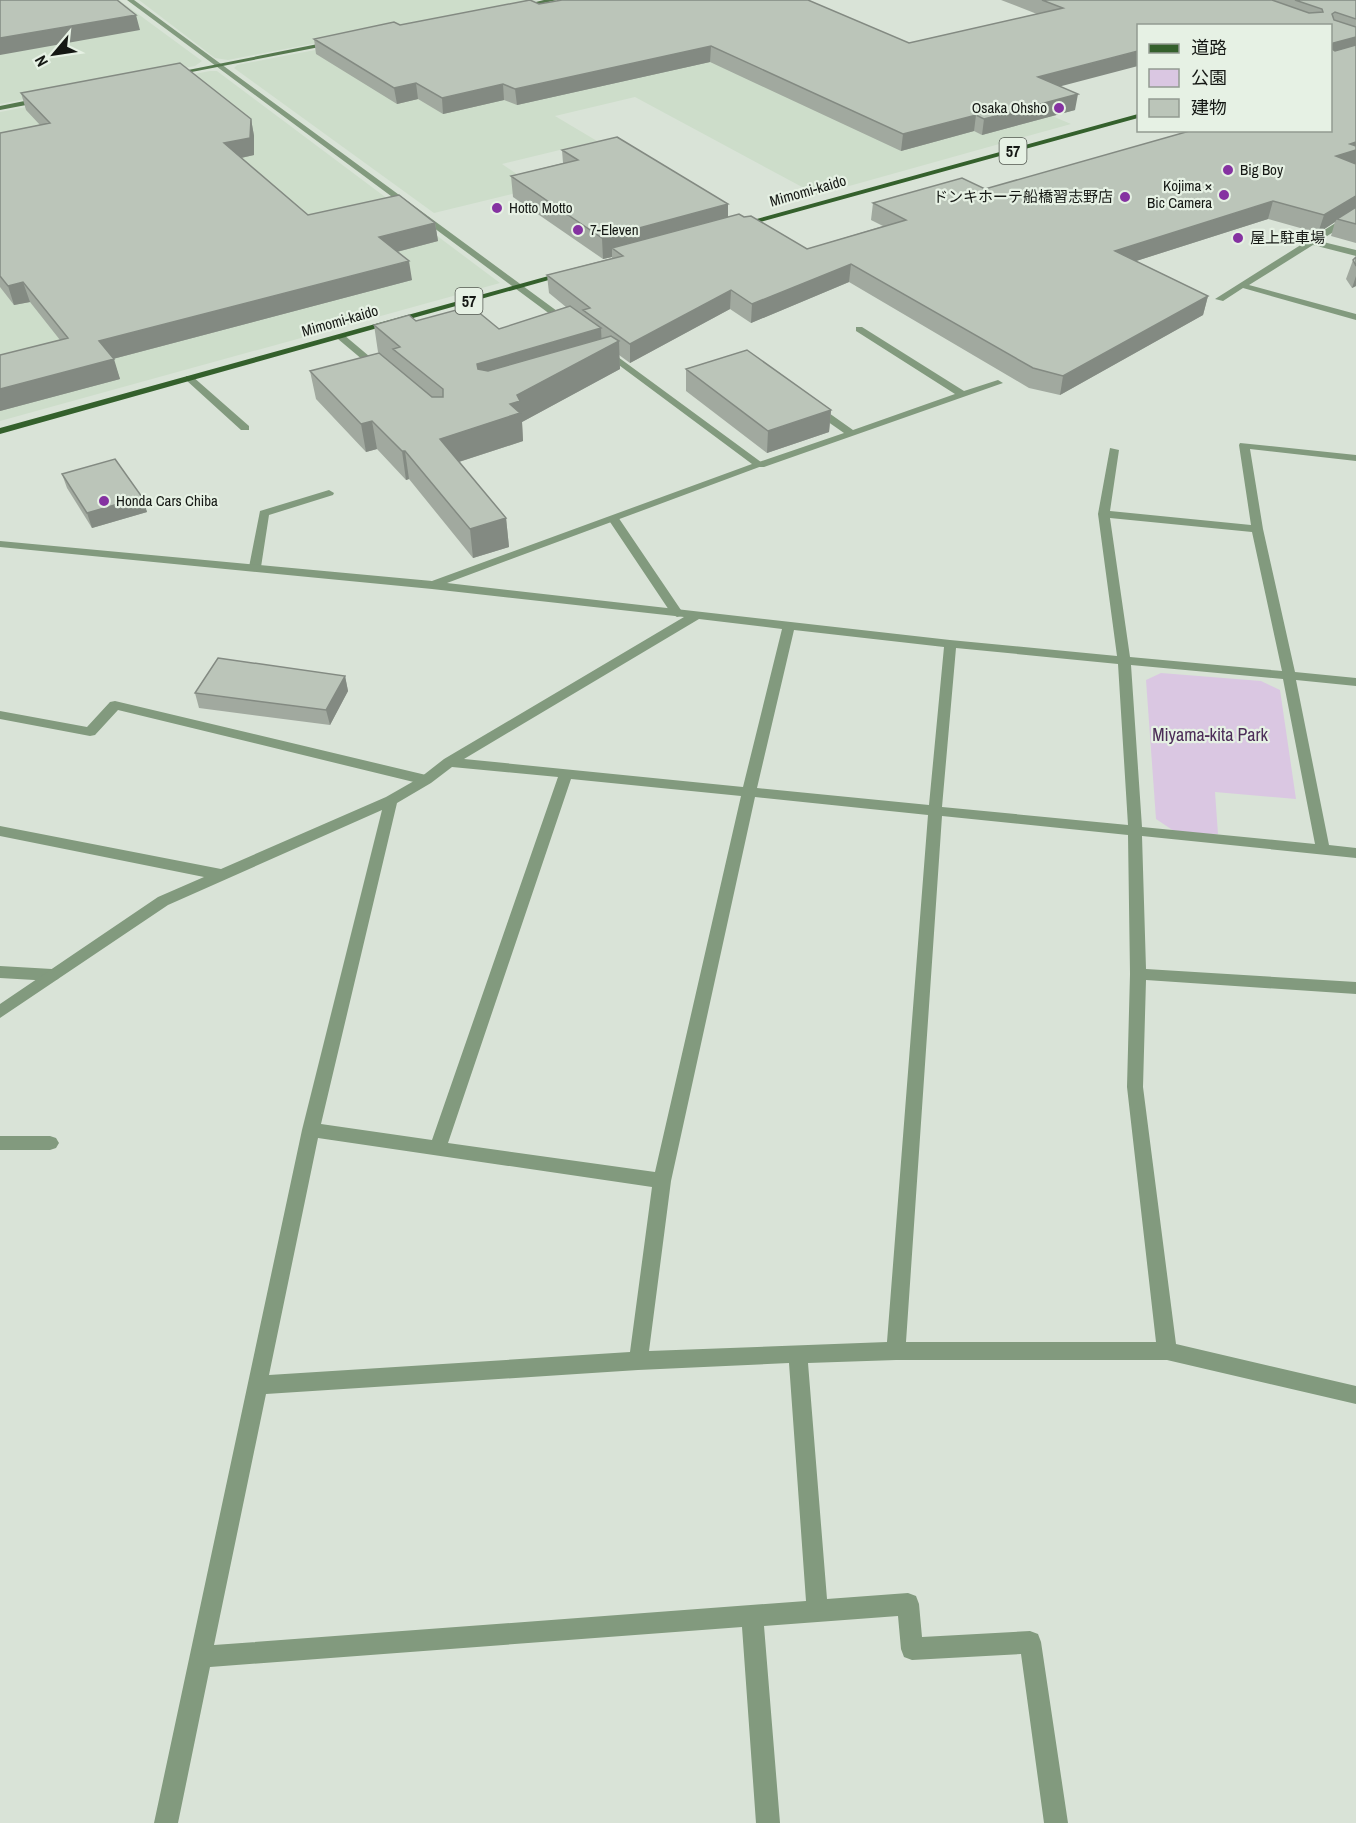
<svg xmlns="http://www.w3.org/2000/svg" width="1356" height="1823" font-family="'Archivo Narrow','Noto Sans JP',sans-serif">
  <rect width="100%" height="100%" fill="#d9e3d7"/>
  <path fill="#cdddca" d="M 0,0 L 119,0 L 202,61 L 195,66 L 0,104 Z
    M 139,0 L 540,0 L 228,60 L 215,58 Z
    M 573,0 L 787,4 L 1071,124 L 817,195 L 635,97 L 555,116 L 597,141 L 502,164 L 537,188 L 434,213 L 234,68 L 237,65 Z
    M 210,71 L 217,71 L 500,283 L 0,421 L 0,112 Z"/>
  <path fill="#dac7e2" d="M 1161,673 L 1261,681 L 1280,690 L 1296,799 L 1215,792 L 1218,834 L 1177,833 L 1156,819 L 1146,680 Z"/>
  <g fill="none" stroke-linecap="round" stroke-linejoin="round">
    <path fill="#829a7e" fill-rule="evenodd" d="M 856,327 L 862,327 L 964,391 L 998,380 L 1003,383 L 764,467 L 756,467 L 756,463 L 844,433 L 811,410 L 811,406 L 819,406 L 853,430 L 955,394 L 856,331 Z
      M 338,335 L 344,335 L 382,367 L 382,371 L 376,371 L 338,339 Z
      M 186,376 L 192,376 L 249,426 L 249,430 L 241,430 L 186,380 Z
      M 329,490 L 334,493 L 333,495 L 269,515 L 261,567 L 255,571 L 251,569 L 249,567 L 260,511 Z
      M 614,516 L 618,517 L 683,613 L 681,616 L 677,617 L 671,613 L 608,519 Z
      M 115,701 L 426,775 L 433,780 L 426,785 L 118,710 L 95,735 L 90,736 L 0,719 L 0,711 L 87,727 L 110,702 Z
      M 0,966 L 52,969 L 58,971 L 60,975 L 58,979 L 52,981 L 0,978 Z
      M 0,1136 L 50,1136 L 56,1138 L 59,1143 L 56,1148 L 50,1150 L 0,1150 Z"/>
    <path fill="#829a7e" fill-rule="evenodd" d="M 127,0 L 134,0 L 572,322 L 572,326 L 566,326 Z
      M 1353,212 L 1356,212 L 1356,218 L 1319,241 L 1356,250 L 1356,256 L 1313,245 L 1249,285 L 1356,314 L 1356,320 L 1243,288 L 1223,301 L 1215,299 Z
      M 603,346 L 765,465 L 447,583 L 950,640 L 1117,656 L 1098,514 L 1110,448 L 1119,450 L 1110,511 L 1251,525 L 1239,445 L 1240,443 L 1356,455 L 1356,461 L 1250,449 L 1263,529 L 1295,672 L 1356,678 L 1356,686 L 1296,680 L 1329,845 L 1356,848 L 1356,858 L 1142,836 L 1146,969 L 1356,982 L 1356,994 L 1146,980 L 1143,1087 L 1176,1344 L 1356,1386 L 1356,1404 L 1167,1360 L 896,1360 L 808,1363 L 827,1599 L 908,1593 L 916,1596 L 919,1604 L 922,1637 L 1030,1631 L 1038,1634 L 1041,1642 L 1068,1823 L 1044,1823 L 1021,1654 L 912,1660 L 904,1657 L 901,1649 L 898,1616 L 764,1626 L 780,1823 L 756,1823 L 742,1627 L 210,1667 L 178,1823 L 154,1823 L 302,1130 L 382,810 L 168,905 L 0,1018 L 0,1004 L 158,897 L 204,877 L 0,836 L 0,826 L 221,869 L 386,797 L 421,777 L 444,759 L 684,617 L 432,589 L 0,547 L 0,541 L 432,581 L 752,464 L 600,351 L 600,347 ZM 1110,518 L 1252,532 L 1282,671 L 1130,657 ZM 699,619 L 782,629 L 743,787 L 464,759 ZM 794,630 L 944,647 L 929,805 L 757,788 ZM 956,648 L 1118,664 L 1128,825 L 942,807 ZM 1131,665 L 1283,679 L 1315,844 L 1142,827 ZM 452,767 L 558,777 L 432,1140 L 321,1124 L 397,803 L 431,783 ZM 571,779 L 741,796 L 655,1172 L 448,1143 ZM 755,797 L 928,815 L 887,1342 L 649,1351 L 671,1181 ZM 942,816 L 1128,835 L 1130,974 L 1127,1087 L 1156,1342 L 906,1342 ZM 318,1138 L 652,1187 L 630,1352 L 269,1375 ZM 789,1363 L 806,1601 L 214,1645 L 266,1394 L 638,1370 Z"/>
    <path fill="#55784e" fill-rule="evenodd" d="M 544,0 L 557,0 L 518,9 L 515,7 Z
      M 333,41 L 335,44 L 171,76 L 168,74 Z
      M 44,97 L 47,101 L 0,110 L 0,106 Z"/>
    <path fill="#34602c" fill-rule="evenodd" d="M 1138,114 L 1138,118 L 742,227 L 735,225 Z
      M 563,272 L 570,274 L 0,434 L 0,428 Z"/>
  </g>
  <path fill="#a1a99f" d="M 1001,0 L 1356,0 L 1356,243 L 1331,236 L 1335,222 L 1318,233 L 1268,219 L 1136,261 L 1208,296 L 1203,315 L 1060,395 L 1029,388 L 849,282 L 751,323 L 730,309 L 630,363 L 619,355 L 620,369 L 522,422 L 523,441 L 459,462 L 506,518 L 509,547 L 473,558 L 409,479 L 406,480 L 377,449 L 366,452 L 316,399 L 310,371 L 385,358 L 378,352 L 374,325 L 416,321 L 499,329 L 566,307 L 549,293 L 547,275 L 612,258 L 612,257 L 603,259 L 513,197 L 511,176 L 563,163 L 562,150 L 807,249 L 883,226 L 871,220 L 873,203 L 985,189 L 1330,130 L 1330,26 L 1138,26 L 1060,86 L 1075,110 L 982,135 L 974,131 L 901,151 L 710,62 L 517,105 L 504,100 L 443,114 L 418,99 L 397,104 L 316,54 L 314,39 L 539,4 L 909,43 L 1037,14 Z
    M 21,93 L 251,119 L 254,136 L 254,155 L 241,158 L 308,215 L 435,223 L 438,241 L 397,252 L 412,280 L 113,359 L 120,379 L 0,411 L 0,355 L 60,340 L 30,302 L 14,305 L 0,287 L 0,133 L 40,125 L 26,110 Z
    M 1356,257 L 1356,286 L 1352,288 L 1346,279 L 1353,260 Z
    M 686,369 L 831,410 L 829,432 L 767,453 L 686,391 Z
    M 62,474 L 142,497 L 147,512 L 92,528 L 67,488 Z
    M 345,676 L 348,691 L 330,725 L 199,708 L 195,693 Z"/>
  <path fill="#838a82" d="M 136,15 L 140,30 L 0,55 L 0,38 Z
    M 1356,37 L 1356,49 L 1330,58 L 1333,43 Z
    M 711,46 L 710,62 L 517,105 L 515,89 Z
    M 1138,51 L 1138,66 L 1035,93 L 1038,77 Z
    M 416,83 L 418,99 L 397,104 L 394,88 Z
    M 503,84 L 504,100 L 443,114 L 442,98 Z
    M 1078,94 L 1075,110 L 982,135 L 984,119 Z
    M 976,115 L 974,131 L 901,151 L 903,134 Z
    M 251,119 L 254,136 L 254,155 L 227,161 L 224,143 Z
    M 1356,142 L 1356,166 L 1336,156 L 1350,144 Z
    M 1356,196 L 1356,210 L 1337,219 L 1335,222 L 1318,233 L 1324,215 Z
    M 1273,201 L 1268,219 L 1111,269 L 1115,251 Z
    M 728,204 L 728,225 L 612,248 L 612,257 L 603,259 L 602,238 Z
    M 435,223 L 438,241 L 381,256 L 379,237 Z
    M 409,261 L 412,280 L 105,361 L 99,341 Z
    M 851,264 L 849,282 L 751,323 L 752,304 Z
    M 1356,276 L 1356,286 L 1352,288 Z
    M 23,282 L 30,302 L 14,305 L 8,286 Z
    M 731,290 L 730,309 L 630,363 L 630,344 Z
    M 1208,296 L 1203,315 L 1060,395 L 1063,376 Z
    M 601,328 L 602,350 L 619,341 L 620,369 L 522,422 L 523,441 L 443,467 L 440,439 L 510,404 L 480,392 L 477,364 Z
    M 114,359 L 120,379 L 0,411 L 0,389 Z
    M 831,410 L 829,432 L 767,453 L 768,431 Z
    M 372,421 L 377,449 L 366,452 L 361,424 Z
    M 402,451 L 405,451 L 409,479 L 406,480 Z
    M 142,497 L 147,512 L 92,528 L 87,513 Z
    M 506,518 L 509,547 L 473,558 L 470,529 Z
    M 345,676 L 348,691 L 330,725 L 326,710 Z"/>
  <path fill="#bbc5b9" stroke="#838a82" stroke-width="1.5" d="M 0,0 L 117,0 L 136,15 L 0,38 Z
    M 530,0 L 539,4 L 562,0 L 808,0 L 909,43 L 1063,8 L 1042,0 L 1272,0 L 1309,13 L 1323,12 L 1322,9 L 1295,0 L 1356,0 L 1356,19 L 1335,12 L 1332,14 L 1334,20 L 1356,27 L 1356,37 L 1333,43 L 1332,49 L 1335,51 L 1356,45 L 1356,142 L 1350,144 L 1356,146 L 1356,150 L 1336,156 L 1356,164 L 1356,196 L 1324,215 L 1273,201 L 1115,251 L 1208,296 L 1063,376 L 1033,368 L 851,264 L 752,304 L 731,290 L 630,344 L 583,310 L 590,308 L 547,275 L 623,256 L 612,248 L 739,214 L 744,217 L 751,216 L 807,249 L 906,220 L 873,203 L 962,178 L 985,189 L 1193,130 L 1330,130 L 1330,26 L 1138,26 L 1138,51 L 1038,77 L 1078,94 L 984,119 L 976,115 L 903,134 L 711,46 L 515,89 L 503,84 L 442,98 L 416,83 L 394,88 L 314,39 L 394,22 L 400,25 Z
    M 180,63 L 251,119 L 250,138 L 224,143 L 308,215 L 399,195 L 435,223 L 379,237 L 409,261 L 99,341 L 114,359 L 0,389 L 0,355 L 68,338 L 23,282 L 8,286 L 0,276 L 0,133 L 50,123 L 21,93 Z
    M 617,137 L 728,204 L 602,238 L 511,176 L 578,160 L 562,150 Z
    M 1356,207 L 1356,224 L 1337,219 Z
    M 1356,257 L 1356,266 L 1353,260 Z
    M 471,306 L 499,329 L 570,306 L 601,328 L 477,364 L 478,369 L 488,371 L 611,336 L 619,341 L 517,395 L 520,401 L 510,404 L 520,413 L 440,439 L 506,518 L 470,529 L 405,451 L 402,451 L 372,421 L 361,424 L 310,371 L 379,353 L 432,397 L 443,397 L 443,389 L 393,349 L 400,347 L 374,325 L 409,315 L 416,321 Z
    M 747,350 L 831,410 L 768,431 L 686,369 Z
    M 115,459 L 142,497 L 87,513 L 62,474 Z
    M 218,658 L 345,676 L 326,710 L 195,693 Z"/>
  <g fill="#8532a1" stroke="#e6f1e4" stroke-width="2">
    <circle cx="1059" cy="108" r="6"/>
    <circle cx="1228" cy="170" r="6"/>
    <circle cx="1224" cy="195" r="6"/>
    <circle cx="1125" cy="197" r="6"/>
    <circle cx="497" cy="208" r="6"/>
    <circle cx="578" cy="230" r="6"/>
    <circle cx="1238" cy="238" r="6"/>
    <circle cx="104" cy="501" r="6"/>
  </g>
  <g text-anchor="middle" stroke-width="4.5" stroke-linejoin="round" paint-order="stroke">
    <g font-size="15" fill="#151814" stroke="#e6f1e4" text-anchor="start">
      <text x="1047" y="113" text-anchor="end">Osaka Ohsho</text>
      <text x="1240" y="175">Big Boy</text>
      <text x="1212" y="191" text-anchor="end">Kojima ×<tspan x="1212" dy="17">Bic Camera</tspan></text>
      <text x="1113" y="202" text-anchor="end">ドンキホーテ船橋習志野店</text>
      <text x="509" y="213">Hotto Motto</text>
      <text x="590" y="235">7-Eleven</text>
      <text x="1250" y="243">屋上駐車場</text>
      <text x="116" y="506">Honda Cars Chiba</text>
    </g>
    <g font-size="15" fill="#151814" stroke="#e6f1e4">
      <text transform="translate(808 191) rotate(-16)" y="5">Mimomi-kaido</text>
      <text transform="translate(340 321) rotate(-16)" y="5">Mimomi-kaido</text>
    </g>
    <g fill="#e6f1e4" stroke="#545952" stroke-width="1.5">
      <rect x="999.5" y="138" width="27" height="26" rx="4.5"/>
      <rect x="455.5" y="288" width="27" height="26" rx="4.5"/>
    </g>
    <g font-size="16" font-weight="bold" fill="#151814">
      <text x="1013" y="157">57</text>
      <text x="469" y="307">57</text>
    </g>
    <g font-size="18" fill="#4c2d58" stroke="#e6f1e4">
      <text x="1210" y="741">Miyama-kita Park</text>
    </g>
  </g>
  <rect x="1137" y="24" width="195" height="108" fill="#e6f1e4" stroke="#929a91" stroke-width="1.5"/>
  <rect x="1149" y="44" width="30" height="9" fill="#34602c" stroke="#929a91" stroke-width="1.5"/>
  <text x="1191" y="54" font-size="18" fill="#151814">道路</text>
  <rect x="1149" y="69" width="30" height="18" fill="#dac7e2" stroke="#929a91" stroke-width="1.5"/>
  <text x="1191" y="84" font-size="18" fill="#151814">公園</text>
  <rect x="1149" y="99" width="30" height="18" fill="#bbc5b9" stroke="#929a91" stroke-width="1.5"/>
  <text x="1191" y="114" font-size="18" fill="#151814">建物</text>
  <g transform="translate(54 54) rotate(241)" stroke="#e6f1e4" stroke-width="4.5" paint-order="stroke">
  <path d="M0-4.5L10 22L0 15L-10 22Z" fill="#151814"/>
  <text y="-9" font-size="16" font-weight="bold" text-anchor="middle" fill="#151814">N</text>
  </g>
</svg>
